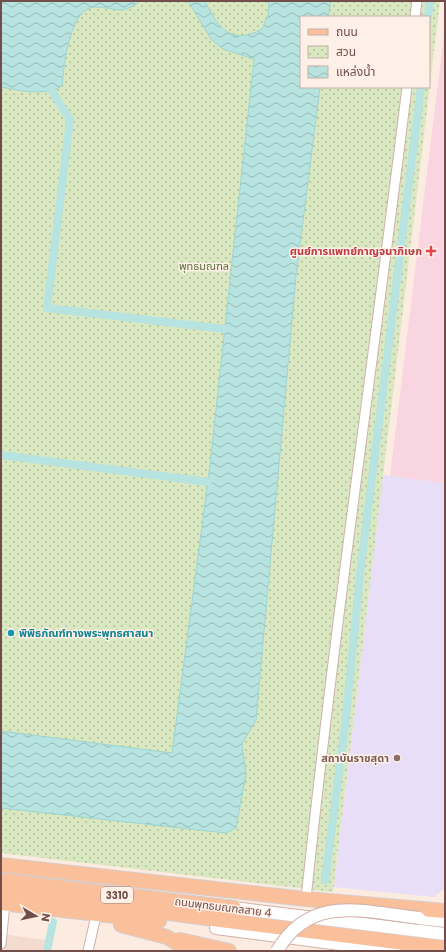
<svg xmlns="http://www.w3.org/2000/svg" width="446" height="952" font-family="Poppins,'Noto Sans Thai',sans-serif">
  <defs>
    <pattern id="park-dots" width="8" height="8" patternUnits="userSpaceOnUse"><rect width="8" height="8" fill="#d9e8c0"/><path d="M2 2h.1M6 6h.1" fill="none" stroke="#b4be9e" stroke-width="1.8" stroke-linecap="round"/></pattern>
    <pattern id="water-waves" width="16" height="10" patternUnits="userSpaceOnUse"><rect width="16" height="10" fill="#b7e4e0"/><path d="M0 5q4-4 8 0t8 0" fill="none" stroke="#99bbb8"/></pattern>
  </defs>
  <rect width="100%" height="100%" fill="#fbebe1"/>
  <path fill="#f3dbd0" d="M 1,934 L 45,940 L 44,951 L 1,951 Z"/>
  <path fill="#e8def7" d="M 383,475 L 445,483 L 445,888 L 434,897 L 334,887 Z"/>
  <path fill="#f9d5e1" d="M 445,26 L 445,483 L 390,476 Z"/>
  <path fill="url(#park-dots)" fill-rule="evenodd" d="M 1,1 L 440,1 L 333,892 L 1,853 ZM 301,17 L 429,17 L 429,87 L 301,87 Z"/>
  <path fill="url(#water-waves)" stroke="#9dd5d1" d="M 1,1 L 140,1 C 121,16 117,8 97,7 C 69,5 64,66 62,86 C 44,96 21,91 1,87 Z
    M 188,1 L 205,1 C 218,28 231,46 262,29 L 268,15 L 269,1 L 331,1 L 328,17 L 301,17 L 301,87 L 320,87 L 296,276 L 256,720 L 242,744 L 246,774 L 236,828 L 226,833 L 1,808 L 1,731 L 172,753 L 210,465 L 254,59 L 223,49 L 211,39 Z"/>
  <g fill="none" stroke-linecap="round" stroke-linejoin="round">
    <path stroke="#b7e4e0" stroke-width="8" d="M 428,17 L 430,1
      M 52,91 L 70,120 L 47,308 L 225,329
      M 1,455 L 208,482
      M 325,880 L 345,726 L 361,566 L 421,87
      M 47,951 L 53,922"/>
    <defs>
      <path id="street" d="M 415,17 L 417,1
        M 306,899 C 334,628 374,358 407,87
        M 1,944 L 5,903
        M 88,951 L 95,920"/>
      <path id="secondary" d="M 234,908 L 445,934
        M 419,918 L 445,921
        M 216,928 L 394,951"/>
      <path id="primary" d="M 1,865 L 306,899 L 445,911
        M 5,881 L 234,908
        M 1,890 L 228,921 L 445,948
        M 1,903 L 159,921
        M 121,925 L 167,937 L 190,951
        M 180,940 L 229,951"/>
    </defs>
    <use href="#street" stroke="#ceb3ab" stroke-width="11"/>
    <use href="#secondary" stroke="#d1b1a9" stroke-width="14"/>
    <use href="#primary" stroke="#d7cdcc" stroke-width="16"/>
    <use href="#street" stroke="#fff" stroke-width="9"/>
    <use href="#secondary" stroke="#fff" stroke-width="12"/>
    <use href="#primary" stroke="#f9c09b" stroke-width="14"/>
    <defs>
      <path id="secondary-bridge" d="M 277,951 C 311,893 364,912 419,918"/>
    </defs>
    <use href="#secondary-bridge" stroke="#d1b1a9" stroke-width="14" stroke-linecap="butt"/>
    <use href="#secondary-bridge" stroke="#fff" stroke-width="12"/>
  </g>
  <path fill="#e0444e" stroke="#fff0e7" stroke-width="1.5" d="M429 245h4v4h4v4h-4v4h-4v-4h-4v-4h4z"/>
  <circle fill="#0f9aa8" stroke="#fff0e7" stroke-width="1.5" cx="11" cy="633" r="4"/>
  <circle fill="#8d6e63" stroke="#fff0e7" stroke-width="1.5" cx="397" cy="758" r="4"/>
  <g text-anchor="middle" stroke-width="3" stroke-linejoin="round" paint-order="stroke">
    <rect fill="#fff0e7" stroke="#9c7f78" stroke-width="1" x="101" y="887" width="32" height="16" rx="3"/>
    <g font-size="10" font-weight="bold" fill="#714e49">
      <text x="117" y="899">3310</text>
    </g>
    <g font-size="11" font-weight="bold" fill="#be3a42" stroke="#fff0e7" text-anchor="end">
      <text x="422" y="255">ศูนย์การแพทย์กาญจนาภิเษก</text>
    </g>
    <g font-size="11" fill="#59723f" stroke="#fff0e7">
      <text x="204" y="270">พุทธมณฑล</text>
    </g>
    <g font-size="11" font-weight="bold" fill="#0d838f" stroke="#fff0e7" text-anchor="start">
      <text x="19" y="637">พิพิธภัณฑ์ทางพระพุทธศาสนา</text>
    </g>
    <g font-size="11" font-weight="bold" fill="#785e54" stroke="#fff0e7" text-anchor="end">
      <text x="389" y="762">สถาบันราชสุดา</text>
    </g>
    <g font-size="11" fill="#714e49" stroke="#fff0e7">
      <text transform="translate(223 907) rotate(7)" y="4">ถนนพุทธมณฑลสาย 4</text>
    </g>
  </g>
  <rect width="446" height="952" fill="none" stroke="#714e49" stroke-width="4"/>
  <rect x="300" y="16" width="130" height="72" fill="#fff0e7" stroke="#c6afa8"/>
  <rect x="308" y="29" width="20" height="6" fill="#f9c09b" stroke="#c6afa8"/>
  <text x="336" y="36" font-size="12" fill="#714e49">ถนน</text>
  <rect x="308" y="46" width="20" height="12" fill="url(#park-dots)" stroke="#c6afa8"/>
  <text x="336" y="56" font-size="12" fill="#714e49">สวน</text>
  <rect x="308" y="66" width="20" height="12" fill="url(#water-waves)" stroke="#c6afa8"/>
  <text x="336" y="76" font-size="12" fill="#714e49">แหล่งน้ำ</text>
  <g transform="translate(36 916) rotate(99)" stroke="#fff0e7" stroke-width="3" paint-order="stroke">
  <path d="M0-3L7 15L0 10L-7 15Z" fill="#714e49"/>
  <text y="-6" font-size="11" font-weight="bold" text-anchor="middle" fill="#714e49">N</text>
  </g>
</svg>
